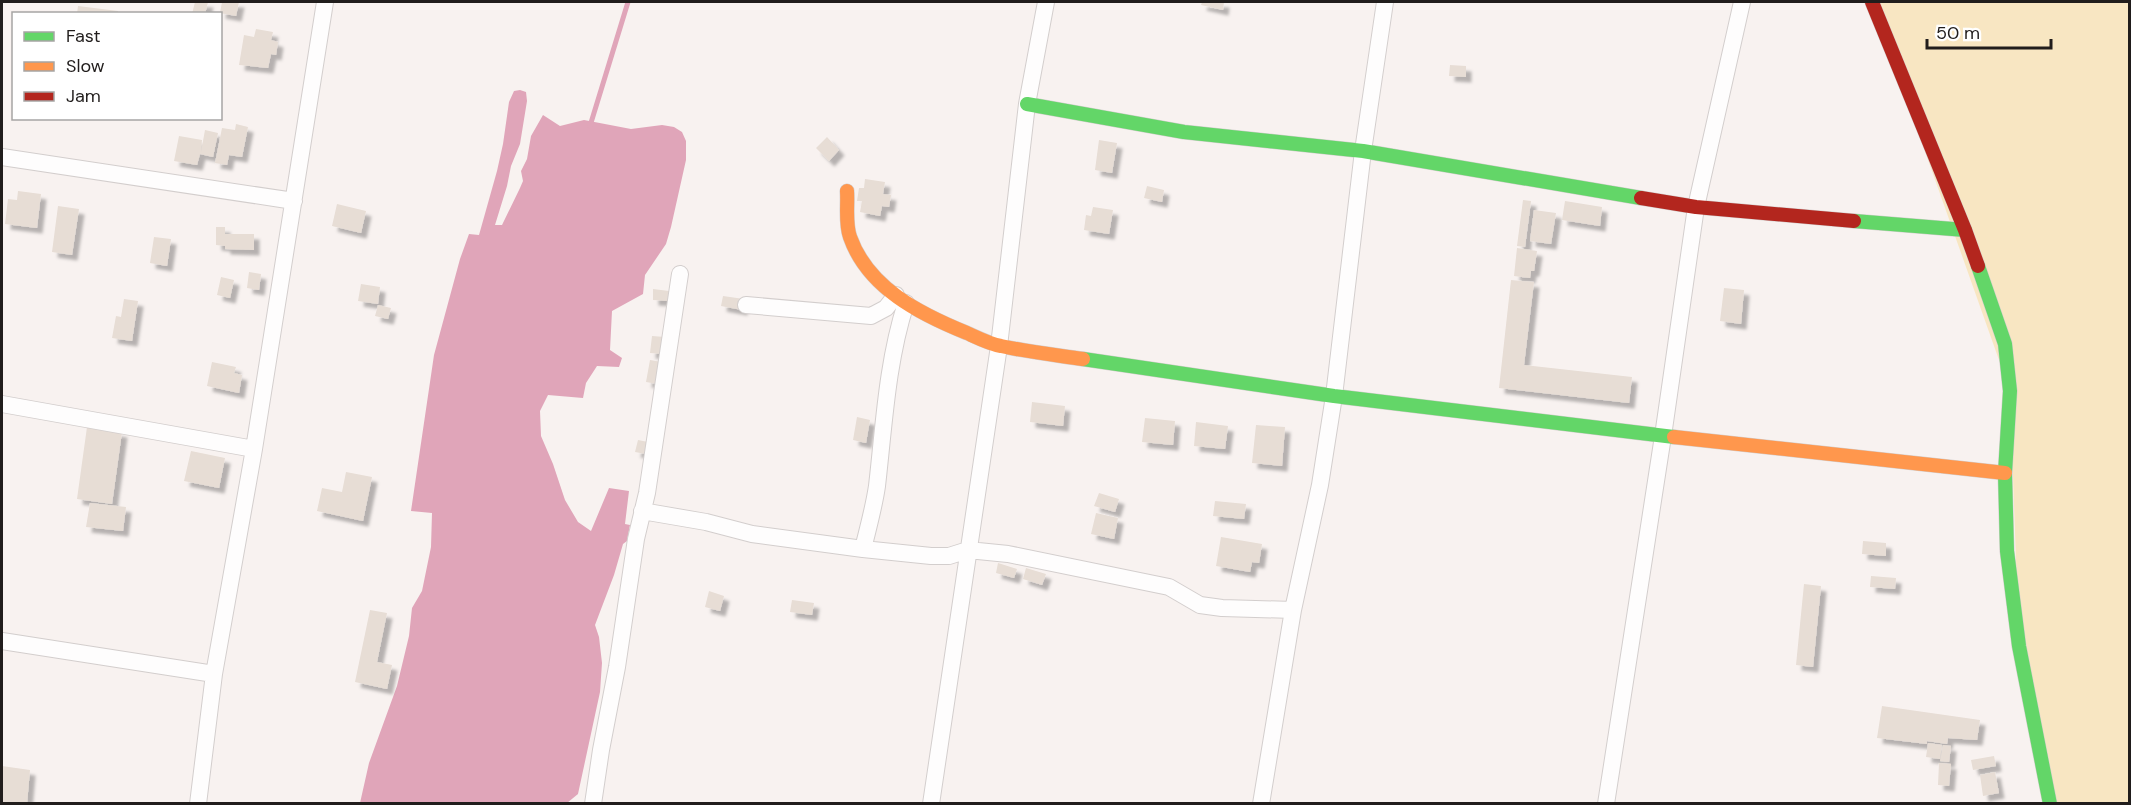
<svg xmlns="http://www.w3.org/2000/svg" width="2131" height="805" font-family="'DM Sans',sans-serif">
  <defs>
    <filter id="shadow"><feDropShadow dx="5.5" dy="5.5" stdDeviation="1.5" flood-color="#0004"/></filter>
  </defs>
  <rect width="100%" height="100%" fill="#f8f2f0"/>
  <path fill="#f8e6c2" d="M 1872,2 L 2129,2 L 2129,803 L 2050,803 L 2019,646 L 2010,391 Z"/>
  <path fill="#e0a5b9" d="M 520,90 L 526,92 L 527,101 L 520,144 L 511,166 L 507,186 L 495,225 L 502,225 L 520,188 L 523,181 L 521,171 L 527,159 L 531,136 L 543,115 L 560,126 L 584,120 L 631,129 L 662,125 L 674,127 L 682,132 L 686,141 L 686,160 L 671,227 L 666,244 L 645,275 L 643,294 L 612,311 L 610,350 L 622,358 L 619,367 L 597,366 L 586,383 L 583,398 L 548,395 L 540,411 L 541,436 L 553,464 L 565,500 L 578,522 L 591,531 L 609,488 L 629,491 L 625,524 L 630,525 L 627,541 L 623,544 L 614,575 L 595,625 L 599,637 L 602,663 L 600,692 L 578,794 L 567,803 L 360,803 L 369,763 L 397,686 L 409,636 L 412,608 L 422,591 L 431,547 L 432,513 L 411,511 L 434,355 L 460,259 L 469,234 L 479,235 L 497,171 L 503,144 L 509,102 L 514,91 Z"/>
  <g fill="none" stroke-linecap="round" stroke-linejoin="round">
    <path stroke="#e0a5b9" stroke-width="5" d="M 590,126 L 628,2"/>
  </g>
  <path fill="#e7ddd5" filter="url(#shadow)" d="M 195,2 L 208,2 L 205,14 L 192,14 Z
    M 222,2 L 239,2 L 236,16 L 220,13 Z
    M 1202,2 L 1224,2 L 1223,10 L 1201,5 Z
    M 78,6 L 118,11 L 118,14 L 77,14 Z
    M 256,29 L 273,32 L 271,40 L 278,42 L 276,55 L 271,54 L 268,68 L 239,65 L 244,35 L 254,37 Z
    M 1450,65 L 1466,66 L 1466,77 L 1449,76 Z
    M 236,124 L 248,127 L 242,157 L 229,155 L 227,165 L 215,163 L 222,128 L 235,130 Z
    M 205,130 L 218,133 L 213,157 L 200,154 L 197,165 L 174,161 L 179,136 L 202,140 L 201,152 Z
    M 827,137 L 839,150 L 829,161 L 816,148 Z
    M 1099,140 L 1117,143 L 1112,173 L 1095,170 Z
    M 865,179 L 885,182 L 883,194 L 891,195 L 889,207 L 882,206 L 880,216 L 860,212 L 862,201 L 857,201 L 859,188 L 864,188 Z
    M 1147,186 L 1164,190 L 1162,202 L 1144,198 Z
    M 18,191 L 41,194 L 37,228 L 5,224 L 8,199 L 17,200 Z
    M 1523,200 L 1531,201 L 1525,247 L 1517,246 Z
    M 1565,201 L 1602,207 L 1600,226 L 1562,220 Z
    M 337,204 L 366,211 L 361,233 L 332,226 Z
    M 58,206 L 79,209 L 72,255 L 52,252 Z
    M 1093,207 L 1113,210 L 1109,234 L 1084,230 L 1086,215 L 1091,216 Z
    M 1534,210 L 1556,213 L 1551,244 L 1530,241 Z
    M 216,227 L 225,227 L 225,234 L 254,234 L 254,250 L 225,249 L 225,246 L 216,245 Z
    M 154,237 L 171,239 L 167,266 L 150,263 Z
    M 1517,248 L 1537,251 L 1534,271 L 1531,271 L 1530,278 L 1514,276 Z
    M 249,272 L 261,274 L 259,290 L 247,288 Z
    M 221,277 L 234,280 L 230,298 L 217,295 Z
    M 1511,280 L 1534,282 L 1524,365 L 1632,377 L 1629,403 L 1499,388 Z
    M 361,284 L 380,287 L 378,304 L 358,301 Z
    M 1724,288 L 1744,290 L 1741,324 L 1720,321 Z
    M 653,289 L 669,291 L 669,301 L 653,300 Z
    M 723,296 L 744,299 L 742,310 L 721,306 Z
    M 124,299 L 138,301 L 132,341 L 112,338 L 116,316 L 121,317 Z
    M 378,305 L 391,308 L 388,319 L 375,316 Z
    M 652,336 L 665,337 L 663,354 L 650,353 Z
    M 650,360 L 662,362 L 658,384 L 646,382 Z
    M 212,362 L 236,367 L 234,373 L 242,375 L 239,393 L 207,386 Z
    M 1032,402 L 1065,406 L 1063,426 L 1030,422 Z
    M 857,417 L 870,420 L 866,443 L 853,440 Z
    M 1145,418 L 1175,421 L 1173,445 L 1142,442 Z
    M 1196,422 L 1228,426 L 1225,449 L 1194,446 Z
    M 1256,425 L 1285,427 L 1282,466 L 1252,463 Z
    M 87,427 L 122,432 L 112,504 L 77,499 Z
    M 638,440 L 648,442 L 646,454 L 635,452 Z
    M 191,451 L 225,458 L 219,488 L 184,481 Z
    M 346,472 L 372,477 L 363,521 L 317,511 L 322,488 L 342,492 Z
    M 1099,493 L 1119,499 L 1115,512 L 1094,506 Z
    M 1215,501 L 1246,504 L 1244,519 L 1213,516 Z
    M 90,503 L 126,507 L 123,531 L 86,527 Z
    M 1096,513 L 1118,518 L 1114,539 L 1091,534 Z
    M 1221,537 L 1262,544 L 1259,563 L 1252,562 L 1250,572 L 1216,566 Z
    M 1863,541 L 1886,543 L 1886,556 L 1862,554 Z
    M 998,563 L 1017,569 L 1014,578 L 996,573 Z
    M 1026,568 L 1046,574 L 1042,585 L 1023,579 Z
    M 1871,576 L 1896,578 L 1895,589 L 1870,587 Z
    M 1804,584 L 1821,586 L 1813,667 L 1796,665 Z
    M 709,591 L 724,596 L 720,611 L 705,607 Z
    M 792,600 L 814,603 L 812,615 L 790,612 Z
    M 370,610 L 387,613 L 377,662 L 392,665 L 387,689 L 355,682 Z
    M 1882,706 L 1980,720 L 1977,740 L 1948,738 L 1947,744 L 1927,741 L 1927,744 L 1877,738 Z
    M 1928,743 L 1942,745 L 1940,759 L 1926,757 Z
    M 1943,745 L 1951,746 L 1949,762 L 1940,761 Z
    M 1994,756 L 1996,766 L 1973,770 L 1971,760 Z
    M 1939,763 L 1951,764 L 1949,786 L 1938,785 Z
    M 2,766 L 30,770 L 27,804 L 2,804 Z
    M 1995,772 L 1999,793 L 1983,796 L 1980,775 Z"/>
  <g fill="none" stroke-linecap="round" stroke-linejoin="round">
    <defs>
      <path id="street" d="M 2,157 L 294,201
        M 746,305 L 871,316 L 886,308 L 896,295
        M 2,404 L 254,449
        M 642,511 L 706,522 L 752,534 L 863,549 L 931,556 L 949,556 L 968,550 L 1008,554 L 1169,587 L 1200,605 L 1222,608 L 1293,610
        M 863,549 C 868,528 874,507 877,486 C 884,425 887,362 906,303
        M 2,641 L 214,674
        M 198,804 L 214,674 L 254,449 L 325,2
        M 593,804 L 601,750 L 617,667 L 636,539 L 647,493 L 680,274
        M 931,804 L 999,346 L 1027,104 L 1046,2
        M 1261,804 L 1293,610 L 1320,485 L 1334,396 L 1363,151 L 1385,2
        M 1606,804 L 1663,436 L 1696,207 L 1742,2"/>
      <path id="fast" d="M 1027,104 L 1184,132 L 1363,151 L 1641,198
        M 1854,221 L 1965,230
        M 1978,266 L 2005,344 L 2010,391 L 2005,473 L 2007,551 L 2019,646 L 2050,804
        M 1083,359 L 1334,396 L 1674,437"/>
      <path id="slow" d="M 847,191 C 848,206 845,223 850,237 C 868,288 920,314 967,333 C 978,338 990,344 1001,346 C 1028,352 1056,355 1083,359
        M 1674,437 L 2005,473"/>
      <path id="jam" d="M 1872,2 L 1965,230 L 1978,266
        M 1641,198 L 1696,207 L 1854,221"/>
    </defs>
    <use href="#street" stroke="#d3cecd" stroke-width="18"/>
    <use href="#fast" stroke="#d3cecd" stroke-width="15"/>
    <use href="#slow" stroke="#d3cecd" stroke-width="15"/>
    <use href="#jam" stroke="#d3cecd" stroke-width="15"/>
    <use href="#street" stroke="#fefdfd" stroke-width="16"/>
    <use href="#fast" stroke="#63d668" stroke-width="14"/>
    <use href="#slow" stroke="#ff974d" stroke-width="14"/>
    <use href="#jam" stroke="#b3261e" stroke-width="14"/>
  </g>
  <rect width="2131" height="805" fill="none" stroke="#211d1c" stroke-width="6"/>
  <rect x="12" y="12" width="210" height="108" fill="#ffffff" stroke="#a6a5a4" stroke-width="1.5"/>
  <rect x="24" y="32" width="30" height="9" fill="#63d668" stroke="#a6a5a4" stroke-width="1.5"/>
  <text x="66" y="42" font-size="18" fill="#211d1c">Fast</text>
  <rect x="24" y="62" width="30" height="9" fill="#ff974d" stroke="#a6a5a4" stroke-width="1.5"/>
  <text x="66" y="72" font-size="18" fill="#211d1c">Slow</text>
  <rect x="24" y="92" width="30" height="9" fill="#b3261e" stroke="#a6a5a4" stroke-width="1.5"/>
  <text x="66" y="102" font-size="18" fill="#211d1c">Jam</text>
  <path d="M1927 39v9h124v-9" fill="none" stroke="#211d1c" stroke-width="3"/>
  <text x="1936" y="39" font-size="18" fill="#211d1c" stroke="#ffffff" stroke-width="4.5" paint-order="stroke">50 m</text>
</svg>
